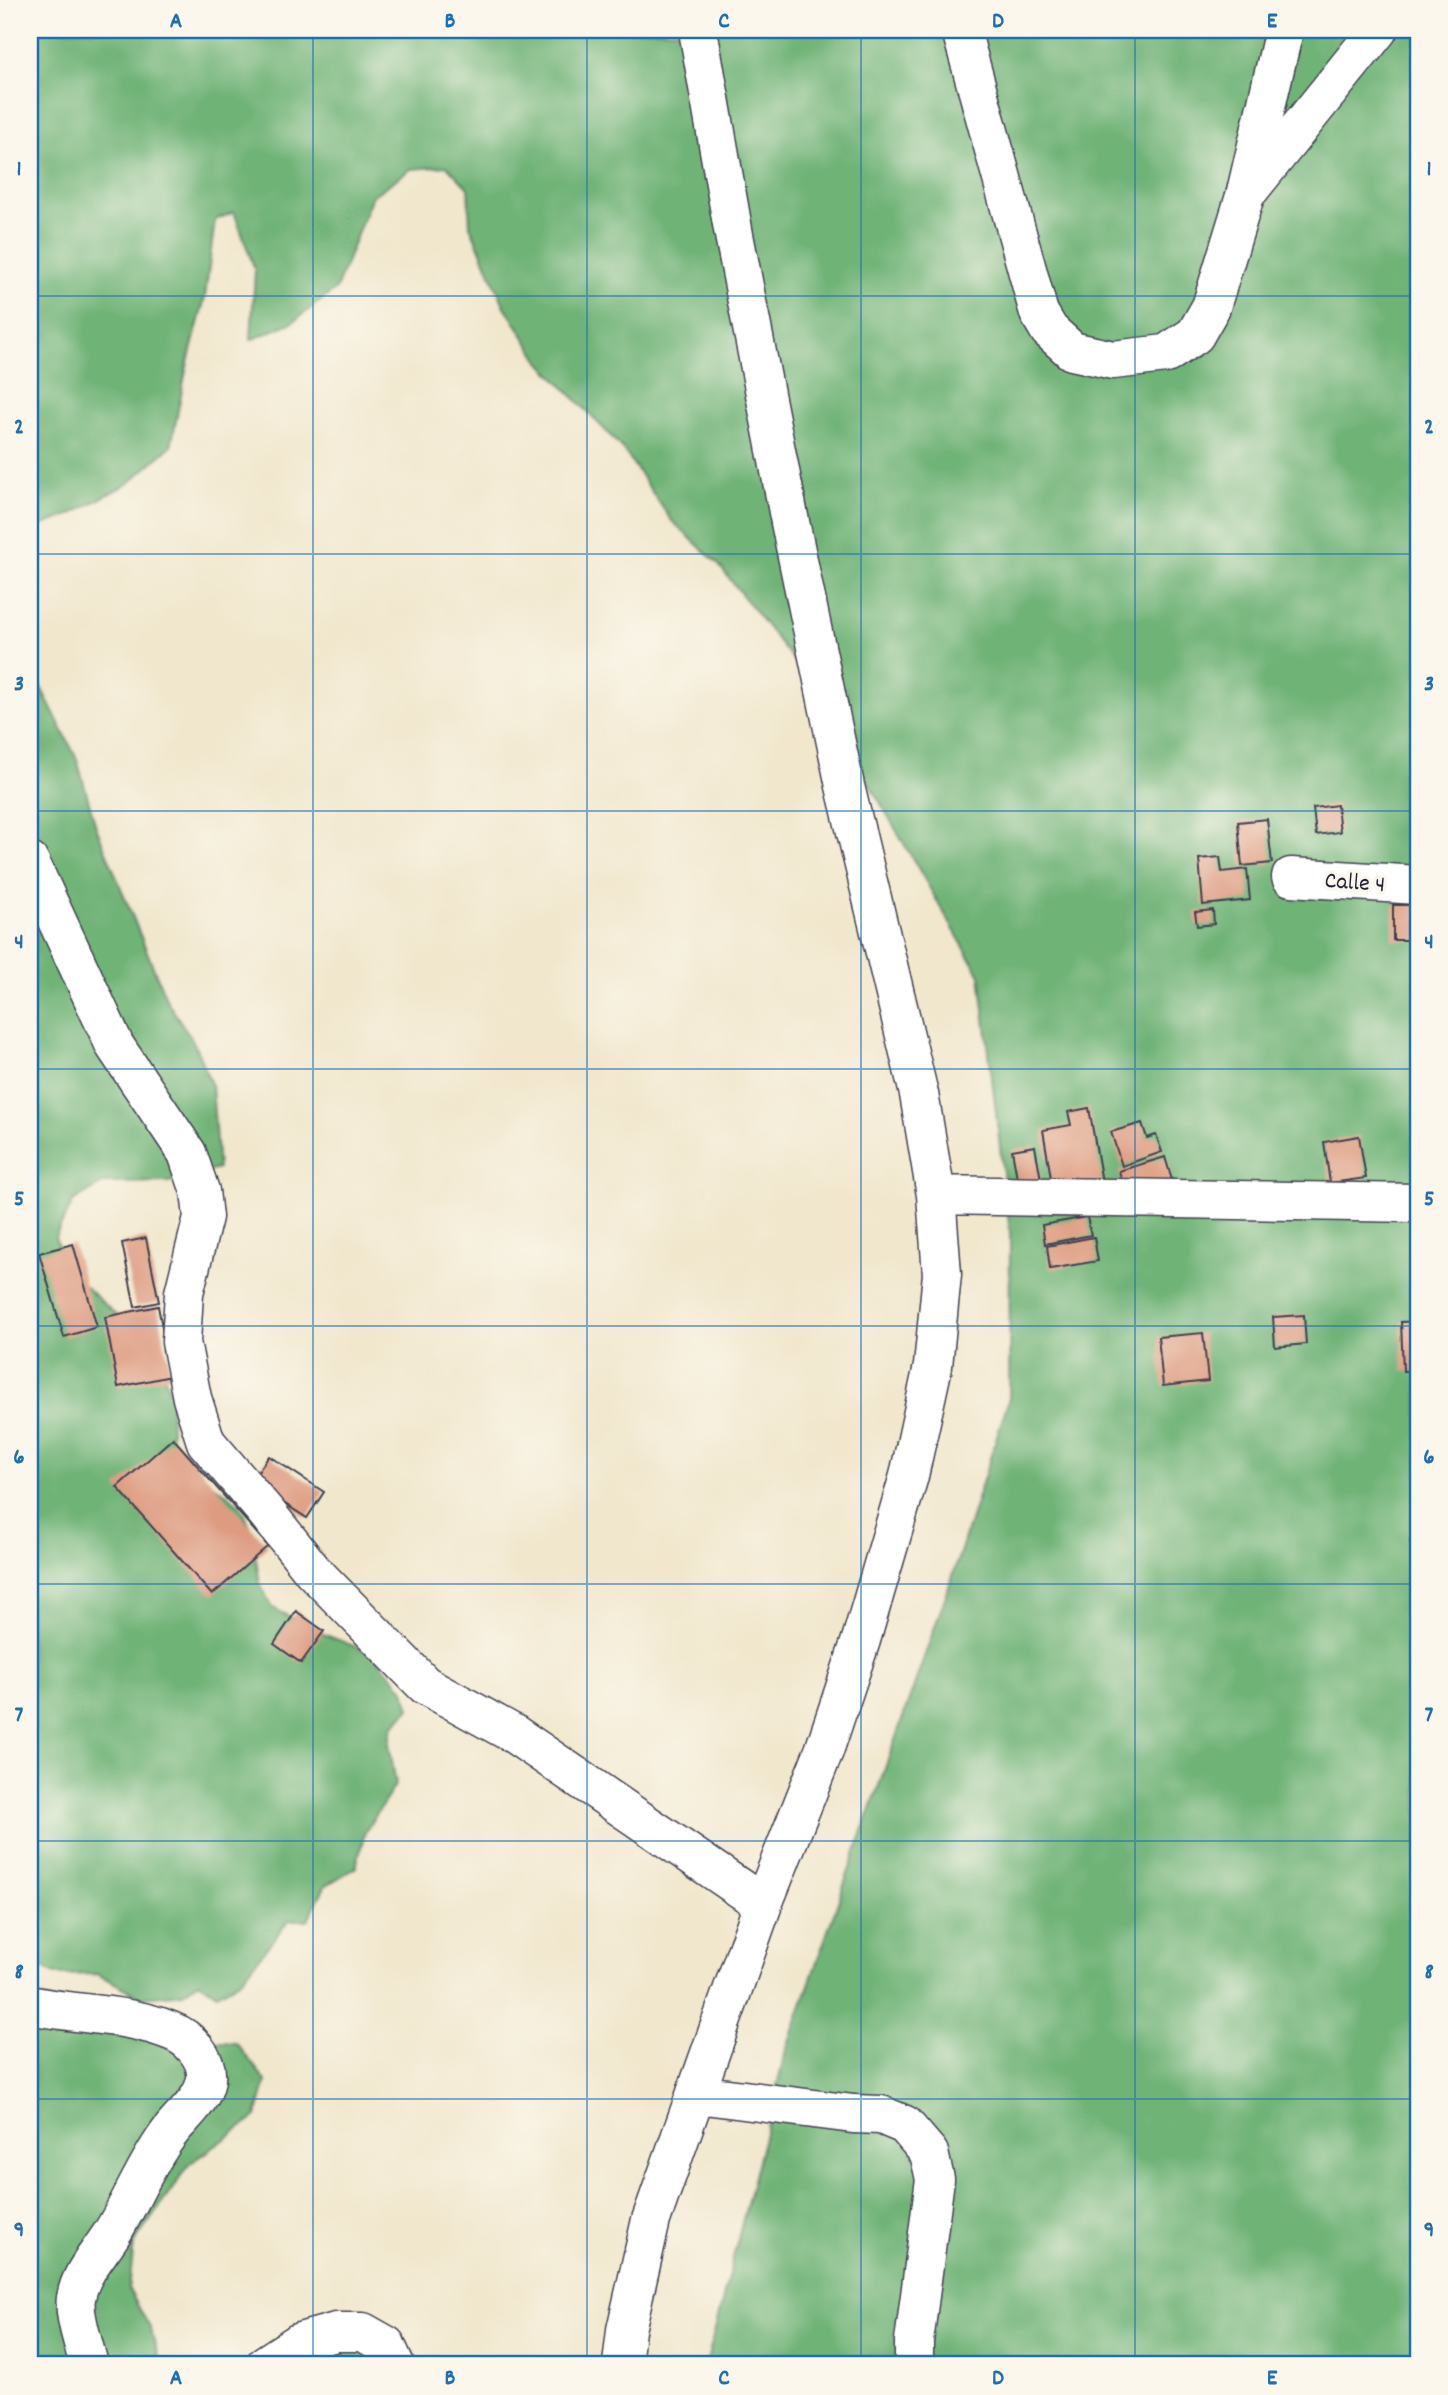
<svg xmlns="http://www.w3.org/2000/svg" width="1448" height="2395" font-family="Dekko,sans-serif">
  <rect width="100%" height="100%" fill="#fbf7ec"/>
  <filter id="ink" filterUnits="userSpaceOnUse"><feTurbulence type="fractalNoise" baseFrequency=".0143" numOctaves="2"/><feDisplacementMap in="SourceGraphic" scale="14" xChannelSelector="R" yChannelSelector="G"/><feConvolveMatrix kernelMatrix="1 2 1 2 8 2 1 2 1" color-interpolation-filters="sRGB"/></filter>
  <filter id="wash" filterUnits="userSpaceOnUse"><feTurbulence type="fractalNoise" baseFrequency=".00686" numOctaves="4" result="noise"/><feDisplacementMap in="SourceGraphic" scale="28" xChannelSelector="R" yChannelSelector="G"/><feGaussianBlur stdDeviation="1.57" result="paint"/><feColorMatrix in="noise" values="0 0 0 0 0 0 0 0 0 0 0 0 0 0 0 0 0 1.4 0 .05"/><feComposite in="paint" operator="in"/></filter>
  <g filter="url(#wash)">
    <rect width="100%" height="100%" fill="#f1e7cd"/>
    <path fill="#6fb377" stroke="#486a59" stroke-width="2" d="M 30,30 L 1418,30 L 1418,2365 L 706,2365 L 786,2050 L 953,1575 L 1009,1398 L 1010,1233 L 980,975 L 811,683 L 718,564 L 671,520 L 623,449 L 541,363 L 504,305 L 470,226 L 468,188 L 447,166 L 411,169 L 372,196 L 336,289 L 293,322 L 251,340 L 255,270 L 234,212 L 215,220 L 205,297 L 186,370 L 171,446 L 129,483 L 72,514 L 30,530 Z
      M 30,666 L 77,759 L 96,827 L 167,1001 L 193,1041 L 212,1086 L 218,1169 L 169,1182 L 104,1183 L 73,1202 L 55,1237 L 69,1272 L 155,1350 L 171,1395 L 171,1450 L 194,1472 L 227,1494 L 241,1507 L 251,1528 L 260,1584 L 272,1607 L 313,1630 L 372,1653 L 403,1688 L 410,1708 L 392,1727 L 389,1744 L 396,1784 L 365,1832 L 356,1867 L 325,1886 L 308,1920 L 289,1920 L 241,1980 L 217,1994 L 198,1982 L 183,1993 L 142,1997 L 97,1974 L 57,1975 L 40,1966 L 30,1953 Z
      M 30,1995 L 205,2041 L 236,2043 L 266,2081 L 256,2117 L 190,2164 L 134,2243 L 129,2290 L 150,2328 L 161,2365 L 30,2365 Z
      M 342,2349 L 382,2359 L 384,2365 L 327,2365 Z"/>
    <g id="blocks">
      <path fill="#de9b81" d="M 1337,805 L 1340,832 L 1316,835 L 1313,808 Z
        M 1267,819 L 1272,863 L 1242,866 L 1238,822 Z
        M 1220,857 L 1222,872 L 1247,869 L 1250,900 L 1203,905 L 1199,859 Z
        M 1393,905 L 1418,905 L 1418,940 L 1393,940 Z
        M 1213,910 L 1214,924 L 1197,926 L 1195,912 Z
        M 1089,1108 L 1102,1182 L 1053,1190 L 1043,1130 L 1071,1125 L 1068,1112 Z
        M 1142,1123 L 1147,1138 L 1156,1135 L 1162,1152 L 1122,1166 L 1111,1132 Z
        M 1359,1136 L 1366,1178 L 1330,1183 L 1324,1142 Z
        M 1035,1146 L 1042,1185 L 1019,1189 L 1012,1150 Z
        M 1165,1157 L 1172,1180 L 1125,1193 L 1119,1171 Z
        M 1087,1217 L 1091,1235 L 1045,1244 L 1042,1225 Z
        M 1094,1237 L 1098,1261 L 1050,1269 L 1047,1246 Z
        M 146,1238 L 159,1302 L 135,1307 L 122,1243 Z
        M 73,1244 L 97,1327 L 64,1337 L 39,1253 Z
        M 158,1306 L 171,1376 L 118,1387 L 105,1317 Z
        M 1304,1315 L 1306,1344 L 1275,1347 L 1273,1317 Z
        M 1418,1321 L 1418,1371 L 1403,1371 L 1401,1322 Z
        M 1203,1333 L 1208,1381 L 1163,1386 L 1158,1337 Z
        M 173,1438 L 268,1546 L 212,1595 L 117,1487 Z
        M 269,1456 L 324,1492 L 307,1518 L 251,1482 Z
        M 1418,1538 L 1418,1576 L 1417,1577 L 1410,1540 Z
        M 296,1611 L 324,1631 L 301,1663 L 274,1644 Z"/>
    </g>
  </g>
  <g filter="url(#ink)">
    <use href="#blocks" fill-opacity="0" stroke="#414051" stroke-width="2"/>
    <g fill="none" stroke-linecap="round" stroke-linejoin="round">
      <defs>
        <path id="minor" d="M 961,30 L 1039,313 L 1049,330 L 1072,351 L 1113,360 L 1166,354 L 1195,335 L 1211,307 L 1245,196 L 1284,30
          M 1250,189 L 1378,30
          M 30,862 L 115,1046 L 187,1153 L 200,1191 L 203,1217 L 184,1293 L 181,1342 L 192,1398 L 206,1442 L 266,1512 L 313,1571 L 425,1685 L 514,1734 L 763,1904
          M 1291,877 L 1418,885
          M 936,1195 L 1418,1203
          M 30,2005 C 76,2015 127,2013 171,2031 C 190,2038 208,2058 206,2079 C 203,2102 179,2118 167,2136 C 145,2166 131,2202 112,2233 C 99,2254 80,2273 76,2298 C 73,2315 85,2348 89,2365
          M 697,2094 L 853,2114 L 881,2115 L 905,2125 L 929,2153 L 935,2179 L 914,2342 L 914,2365
          M 265,2365 L 300,2342 L 336,2332 L 363,2332 L 386,2345 L 395,2365
          M 622,2365 L 626,2330 L 651,2220 L 763,1904 L 824,1751 L 861,1640 L 909,1476 L 933,1366 L 942,1274 L 936,1195 L 919,1094 L 845,786 L 790,522 L 734,235 L 698,30"/>
      </defs>
      <use href="#minor" stroke="#414051" stroke-width="41"/>
      <use href="#minor" stroke="#fff" stroke-width="38"/>
    </g>
  </g>
  <path fill="none" stroke="#1f6fb2" stroke-width="2" stroke-opacity="0.55" d="M 313,30 L 313,2365M 587,30 L 587,2365M 861,30 L 861,2365M 1135,30 L 1135,2365M 30,296 L 1418,296M 30,554 L 1418,554M 30,811 L 1418,811M 30,1069 L 1418,1069M 30,1326 L 1418,1326M 30,1584 L 1418,1584M 30,1841 L 1418,1841M 30,2099 L 1418,2099"/>
  <g text-anchor="middle" stroke-width="7" stroke-linejoin="round" paint-order="stroke">
    <g font-size="24" fill="#22223b" stroke="#fbf7ec">
      <text transform="translate(1355 881) rotate(4)" y="8">Calle 4</text>
    </g>
  </g>
  <rect width="1448" height="2395" fill="none" stroke="#fbf7ec" stroke-width="77"/>
  <rect x="38" y="38" width="1372" height="2318" fill="none" stroke="#1f6fb2" stroke-width="2.5"/>
  <g font-size="23" text-anchor="middle" font-weight="bold" fill="#1f6fb2">
    <text x="176" y="27">A</text>
    <text x="450" y="27">B</text>
    <text x="724" y="27">C</text>
    <text x="998" y="27">D</text>
    <text x="1272" y="27">E</text>
    <text x="19" y="175">1</text>
    <text x="1429" y="175">1</text>
    <text x="19" y="433">2</text>
    <text x="1429" y="433">2</text>
    <text x="19" y="690">3</text>
    <text x="1429" y="690">3</text>
    <text x="19" y="948">4</text>
    <text x="1429" y="948">4</text>
    <text x="19" y="1205">5</text>
    <text x="1429" y="1205">5</text>
    <text x="19" y="1463">6</text>
    <text x="1429" y="1463">6</text>
    <text x="19" y="1721">7</text>
    <text x="1429" y="1721">7</text>
    <text x="19" y="1978">8</text>
    <text x="1429" y="1978">8</text>
    <text x="19" y="2236">9</text>
    <text x="1429" y="2236">9</text>
    <text x="176" y="2384">A</text>
    <text x="450" y="2384">B</text>
    <text x="724" y="2384">C</text>
    <text x="998" y="2384">D</text>
    <text x="1272" y="2384">E</text>
  </g>
</svg>
